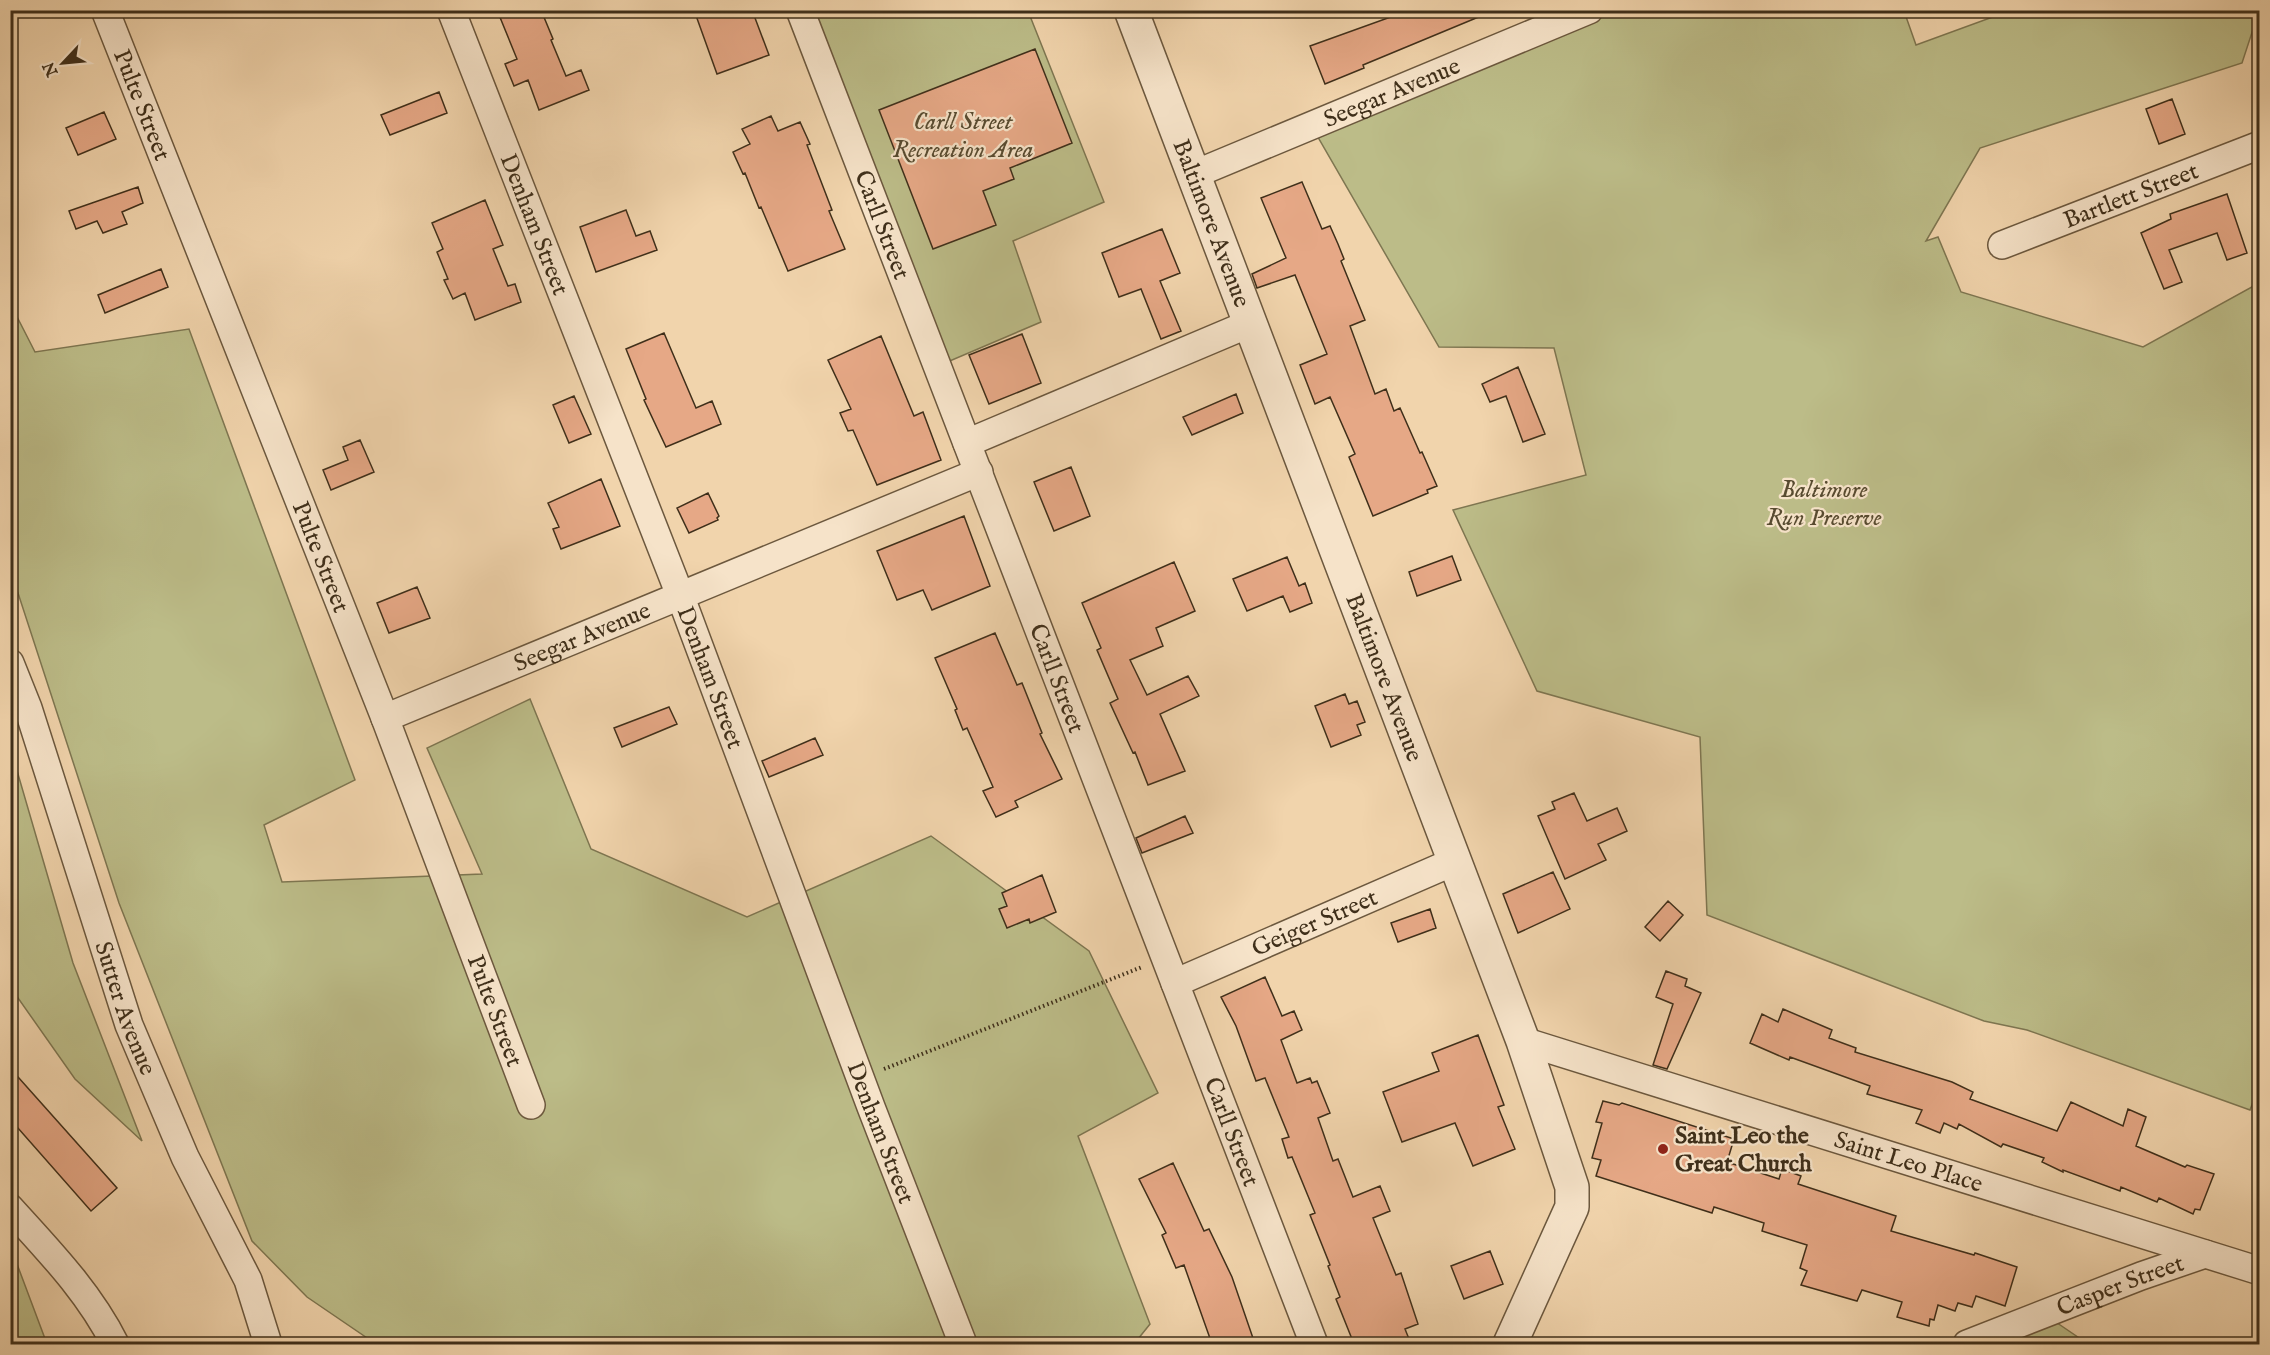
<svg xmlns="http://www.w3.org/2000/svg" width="2270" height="1355" font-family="'IM FELL English',serif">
  <rect width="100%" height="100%" fill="#f1d4ac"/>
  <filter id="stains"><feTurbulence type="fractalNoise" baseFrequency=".00333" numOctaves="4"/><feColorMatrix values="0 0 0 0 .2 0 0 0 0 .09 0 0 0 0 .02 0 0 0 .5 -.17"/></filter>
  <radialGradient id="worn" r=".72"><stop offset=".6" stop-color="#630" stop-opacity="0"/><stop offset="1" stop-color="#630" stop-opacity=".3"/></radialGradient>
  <path fill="#bcbc88" stroke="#7e7651" stroke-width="1.5" d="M 800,11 L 1028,11 L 1104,202 L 1013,241 L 1041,322 L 938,366 Z
    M 1589,11 L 1904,11 L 1916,45 L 2009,11 L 2259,11 L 2242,63 L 1980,148 L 1926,241 L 1938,237 L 1961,292 L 2143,347 L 2259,283 L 2260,1083 L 2250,1110 L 2027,1030 L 1984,1021 L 1707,915 L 1700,737 L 1537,691 L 1453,510 L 1586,475 L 1554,348 L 1439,347 L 1311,125 Z
    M 10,303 L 35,352 L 189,329 L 355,780 L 264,825 L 282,882 L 482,874 L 427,748 L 530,699 L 591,849 L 747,917 L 931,836 L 1089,951 L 1158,1093 L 1078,1136 L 1150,1324 L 1134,1344 L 376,1344 L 307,1297 L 252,1241 L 119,903 L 18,593 L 11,576 Z
    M 11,750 L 73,963 L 142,1141 L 75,1079 L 11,988 Z
    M 10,1254 L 14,1256 L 47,1344 L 11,1344 Z
    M 2044,1314 L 2088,1344 L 1967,1344 Z"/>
  <path fill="#e6a886" stroke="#3f2f1a" stroke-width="1.5" d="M 497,10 L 541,10 L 553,39 L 551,40 L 566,76 L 581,70 L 589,90 L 539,110 L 528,80 L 514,86 L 505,64 L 517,59 Z
    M 694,10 L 752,10 L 769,55 L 717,74 Z
    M 1410,10 L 1493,11 L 1363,65 L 1364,68 L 1325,84 L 1310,46 Z
    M 1035,49 L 1072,143 L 1010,168 L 1014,179 L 983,191 L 996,225 L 933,249 L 879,110 Z
    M 439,92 L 447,113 L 390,135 L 381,115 Z
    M 2172,99 L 2185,134 L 2159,144 L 2146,109 Z
    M 104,112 L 116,139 L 78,155 L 66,128 Z
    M 771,116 L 778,131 L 800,122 L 810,144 L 807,145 L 832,210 L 829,211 L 845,249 L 788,271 L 761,207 L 759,208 L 745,173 L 743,174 L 733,152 L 750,144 L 742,129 Z
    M 1302,182 L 1322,229 L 1330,226 L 1338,244 L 1344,259 L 1341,261 L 1365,320 L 1350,326 L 1375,394 L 1386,389 L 1394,411 L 1400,408 L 1420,453 L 1422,452 L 1437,486 L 1427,490 L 1428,493 L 1373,516 L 1349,457 L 1355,454 L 1330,397 L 1315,404 L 1300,365 L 1327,354 L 1295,275 L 1257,288 L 1252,274 L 1286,258 L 1261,198 Z
    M 138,187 L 143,203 L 122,212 L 127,224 L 103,233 L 97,221 L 76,229 L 69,211 Z
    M 2227,194 L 2247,253 L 2227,260 L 2217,233 L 2169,250 L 2182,282 L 2164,289 L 2141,233 L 2171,219 L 2170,214 Z
    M 485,200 L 503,245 L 493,249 L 508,286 L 515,284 L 521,302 L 475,320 L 465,293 L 453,299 L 444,280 L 448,279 L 437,252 L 443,249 L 432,223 Z
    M 626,210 L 636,236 L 650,231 L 657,250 L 596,272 L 580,227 Z
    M 1162,229 L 1180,273 L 1160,281 L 1181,331 L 1161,339 L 1141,289 L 1119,297 L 1102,253 Z
    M 161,269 L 168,287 L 105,313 L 98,295 Z
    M 664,333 L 696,408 L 712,401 L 721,424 L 666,447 L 644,400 L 646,399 L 626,349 Z
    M 1022,334 L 1041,383 L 989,404 L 969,355 Z
    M 881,336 L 914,416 L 923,412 L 941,460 L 877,485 L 853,430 L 848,431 L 840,413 L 851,409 L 828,360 Z
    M 1518,367 L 1545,434 L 1523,442 L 1506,396 L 1490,402 L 1482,384 Z
    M 1236,394 L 1243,413 L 1192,435 L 1183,417 Z
    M 574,396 L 591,434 L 569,443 L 553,405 Z
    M 360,440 L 374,472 L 331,490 L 323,470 L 348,460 L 343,447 Z
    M 1071,467 L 1090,516 L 1054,531 L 1034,482 Z
    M 601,479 L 620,526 L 561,549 L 553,529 L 559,527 L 548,503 Z
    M 708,493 L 719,516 L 717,518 L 718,520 L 689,533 L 677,508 Z
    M 964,516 L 990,586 L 932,610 L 923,590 L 897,600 L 877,551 Z
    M 1452,556 L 1461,580 L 1417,596 L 1409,572 Z
    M 1287,557 L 1299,586 L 1305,583 L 1312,603 L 1290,612 L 1283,596 L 1247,611 L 1233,579 Z
    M 1174,562 L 1195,611 L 1156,628 L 1163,646 L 1130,660 L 1147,695 L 1188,676 L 1199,696 L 1160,714 L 1185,771 L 1148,785 L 1135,752 L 1133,753 L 1110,703 L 1118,699 L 1097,650 L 1101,648 L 1082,603 Z
    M 417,587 L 430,618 L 389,633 L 377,603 Z
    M 995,633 L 1017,685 L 1022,683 L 1042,733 L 1040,734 L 1062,779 L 1015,801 L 1018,807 L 996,817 L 983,791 L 993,787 L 967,728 L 963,730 L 955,710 L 957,709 L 935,658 Z
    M 1345,694 L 1349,704 L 1357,701 L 1365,722 L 1357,725 L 1361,735 L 1331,747 L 1315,706 Z
    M 669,707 L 677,724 L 622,747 L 614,728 Z
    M 815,738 L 823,755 L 769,777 L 762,761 Z
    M 1574,793 L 1587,821 L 1617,808 L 1627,831 L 1598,844 L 1606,860 L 1565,879 L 1538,816 L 1555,809 L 1552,802 Z
    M 1185,816 L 1193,833 L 1142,853 L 1136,838 Z
    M 1553,872 L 1570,909 L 1518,933 L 1503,894 Z
    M 1042,875 L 1056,912 L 1030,923 L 1029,919 L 1007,928 L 999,909 L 1007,906 L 1002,893 Z
    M 1668,901 L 1683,915 L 1660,941 L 1645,927 Z
    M 1430,909 L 1436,928 L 1398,942 L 1391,923 Z
    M 1666,971 L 1687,979 L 1685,986 L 1701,993 L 1667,1069 L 1653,1065 L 1673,1004 L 1656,997 Z
    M 1265,977 L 1282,1016 L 1294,1011 L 1302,1030 L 1281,1040 L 1297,1083 L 1310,1078 L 1312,1083 L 1317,1081 L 1330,1113 L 1318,1118 L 1333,1161 L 1338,1159 L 1353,1197 L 1380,1186 L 1390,1211 L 1373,1218 L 1396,1275 L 1401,1273 L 1418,1324 L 1405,1329 L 1411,1344 L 1354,1344 L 1336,1299 L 1340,1297 L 1328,1266 L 1330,1265 L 1310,1215 L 1315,1213 L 1292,1157 L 1288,1158 L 1282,1139 L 1289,1137 L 1265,1078 L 1256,1081 L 1236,1026 L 1221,997 Z
    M 1783,1009 L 1832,1030 L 1829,1038 L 1856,1048 L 1855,1052 L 1952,1082 L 1973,1092 L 1970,1099 L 2057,1131 L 2071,1102 L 2123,1126 L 2128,1109 L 2146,1117 L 2136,1146 L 2185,1167 L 2187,1165 L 2214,1174 L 2200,1210 L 2195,1209 L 2193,1214 L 2159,1198 L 2157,1202 L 2121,1187 L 2120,1191 L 2063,1170 L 2063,1172 L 2042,1162 L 2044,1158 L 2003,1144 L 2001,1147 L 1959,1124 L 1957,1129 L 1944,1123 L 1940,1133 L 1916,1123 L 1922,1110 L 1867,1094 L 1870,1086 L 1790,1057 L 1789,1060 L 1750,1043 L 1762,1014 L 1778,1022 Z
    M 1478,1035 L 1504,1105 L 1498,1107 L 1515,1149 L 1473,1166 L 1455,1123 L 1402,1142 L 1383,1092 L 1439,1071 L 1432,1053 Z
    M 10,1068 L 117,1188 L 91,1211 L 10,1119 Z
    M 1603,1101 L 1619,1105 L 1622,1103 L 1734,1139 L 1727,1162 L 1779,1179 L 1782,1169 L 1801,1176 L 1798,1184 L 1896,1216 L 1891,1231 L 1974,1255 L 1975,1253 L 2017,1267 L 2005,1306 L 1976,1296 L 1972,1307 L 1958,1303 L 1955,1311 L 1938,1305 L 1934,1320 L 1930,1319 L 1929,1326 L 1897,1317 L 1902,1302 L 1862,1290 L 1857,1301 L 1801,1285 L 1807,1271 L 1800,1268 L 1807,1245 L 1762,1231 L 1764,1223 L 1714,1207 L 1712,1213 L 1596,1176 L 1601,1160 L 1592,1158 L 1602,1123 L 1596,1122 Z
    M 1173,1163 L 1204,1231 L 1209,1229 L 1232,1277 L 1255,1344 L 1212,1344 L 1184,1265 L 1176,1268 L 1162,1235 L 1166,1233 L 1139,1179 Z
    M 1490,1251 L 1503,1284 L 1464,1299 L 1451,1266 Z"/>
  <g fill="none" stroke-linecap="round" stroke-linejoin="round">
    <defs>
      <g id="minor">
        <path id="s1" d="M 105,10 L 385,718 L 531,1105"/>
        <path id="s2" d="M 451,10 L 680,595 L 871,1107 L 963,1344"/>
        <path id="s3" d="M 800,10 L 1314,1344"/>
        <path id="s4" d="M 1195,174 L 1589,10"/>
        <path id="s5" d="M 2002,245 L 2260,145"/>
        <path d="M 967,443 L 1251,323"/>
        <path id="s6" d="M 10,663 L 28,708 L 129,1025 L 185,1157 L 248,1280 L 268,1344"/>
        <path id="s7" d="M 385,718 L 979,472"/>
        <path id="s8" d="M 1175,983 L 1453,862"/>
        <path id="s9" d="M 1523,1041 L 2260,1271"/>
        <path d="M 10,1208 C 49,1251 89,1292 115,1344"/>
        <path id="s10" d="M 1967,1344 L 2141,1276 L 2205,1254"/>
      </g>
      <g id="tertiary">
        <path id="s11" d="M 1131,10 L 1523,1041 L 1572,1187 L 1572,1207 L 1510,1344"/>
      </g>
    </defs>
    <use href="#minor" stroke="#6c583e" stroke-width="30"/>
    <use href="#tertiary" stroke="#6c583e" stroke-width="36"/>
    <path stroke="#3f2f1a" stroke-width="4" stroke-dasharray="1.5 3" stroke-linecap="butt" d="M 884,1069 L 1142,967"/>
    <use href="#minor" stroke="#f6e3c9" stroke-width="27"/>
    <use href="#tertiary" stroke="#f6e3c9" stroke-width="33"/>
  </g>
  <circle fill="#8f2418" stroke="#f6e3c9" stroke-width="2" cx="1663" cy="1149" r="6"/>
  <g text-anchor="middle" stroke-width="4.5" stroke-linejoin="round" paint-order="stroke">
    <g font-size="24" fill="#3f2f1a" stroke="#f6e3c9">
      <text dy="8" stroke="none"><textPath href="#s4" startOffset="213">Seegar Avenue</textPath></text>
      <text dy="8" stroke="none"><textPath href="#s1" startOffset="102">Pulte Street</textPath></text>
      <text dy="8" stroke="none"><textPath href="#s5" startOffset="138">Bartlett Street</textPath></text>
      <text dy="8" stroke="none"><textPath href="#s2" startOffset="230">Denham Street</textPath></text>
      <text dy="8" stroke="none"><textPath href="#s11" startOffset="228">Baltimore Avenue</textPath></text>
      <text dy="8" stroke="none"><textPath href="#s3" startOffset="230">Carll Street</textPath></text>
      <text dy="8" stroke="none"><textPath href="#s1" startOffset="588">Pulte Street</textPath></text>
      <text dy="8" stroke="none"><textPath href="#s7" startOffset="213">Seegar Avenue</textPath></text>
      <text dy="8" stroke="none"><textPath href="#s2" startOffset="716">Denham Street</textPath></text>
      <text dy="8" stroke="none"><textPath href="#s3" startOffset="716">Carll Street</textPath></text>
      <text dy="8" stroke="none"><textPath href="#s11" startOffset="714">Baltimore Avenue</textPath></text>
      <text dy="8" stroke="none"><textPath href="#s8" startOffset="152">Geiger Street</textPath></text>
      <text dy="8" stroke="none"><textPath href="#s6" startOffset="364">Sutter Avenue</textPath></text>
      <text dy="8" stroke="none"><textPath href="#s1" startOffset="1074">Pulte Street</textPath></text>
      <text dy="8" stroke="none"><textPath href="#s2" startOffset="1202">Denham Street</textPath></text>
      <text dy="8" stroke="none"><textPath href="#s3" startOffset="1202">Carll Street</textPath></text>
      <text dy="8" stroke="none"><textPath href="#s9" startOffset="404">Saint Leo Place</textPath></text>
      <text dy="8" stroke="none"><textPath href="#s10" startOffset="164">Casper Street</textPath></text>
    </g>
    <g font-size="24" font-style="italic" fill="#584b30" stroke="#f6e3c9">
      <text x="963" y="129">Carll Street<tspan x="963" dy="28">Recreation Area</tspan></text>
      <text x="1824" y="497">Baltimore<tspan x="1824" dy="28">Run Preserve</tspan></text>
    </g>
    <g font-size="24" font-weight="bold" fill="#3f2f1a" stroke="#f6e3c9" text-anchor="start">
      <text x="1675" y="1143">Saint Leo the<tspan x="1675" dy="28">Great Church</tspan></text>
    </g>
  </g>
  <rect width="2270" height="1355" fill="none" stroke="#f1d4ac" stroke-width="36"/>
  <rect x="12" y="12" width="2246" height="1331" fill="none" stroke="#3f2f1a" stroke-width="3"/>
  <rect x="18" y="18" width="2234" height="1319" fill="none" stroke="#3f2f1a" stroke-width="1.5"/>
  <g transform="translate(63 63) rotate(244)" stroke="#f6e3c9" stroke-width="4.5" paint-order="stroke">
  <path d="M0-4.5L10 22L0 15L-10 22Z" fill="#3f2f1a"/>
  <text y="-9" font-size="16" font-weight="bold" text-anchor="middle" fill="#3f2f1a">N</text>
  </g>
  <rect width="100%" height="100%" filter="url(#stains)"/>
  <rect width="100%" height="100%" fill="url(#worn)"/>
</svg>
